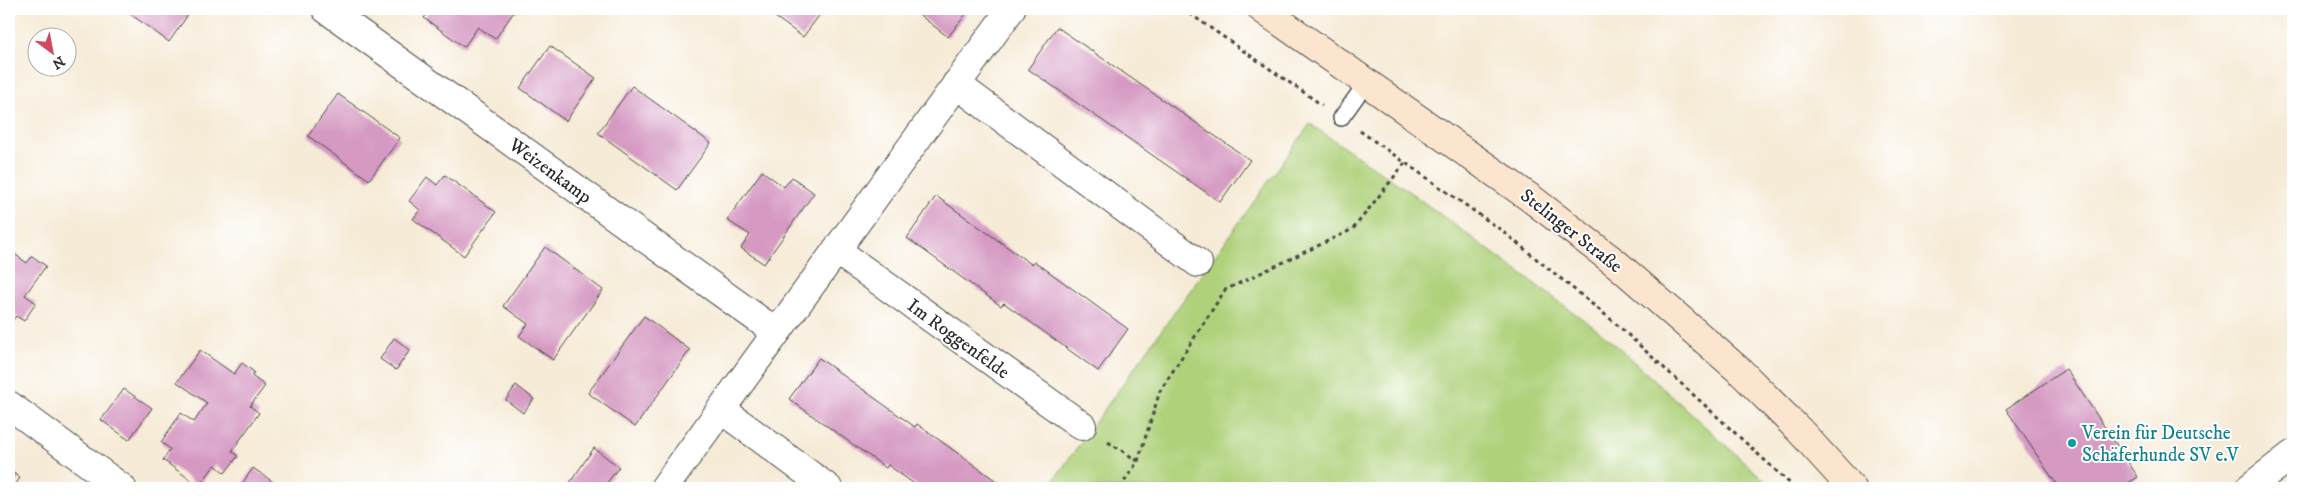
<svg xmlns="http://www.w3.org/2000/svg" width="2302" height="497" font-family="'IM FELL DW Pica',serif">
  <rect width="100%" height="100%" fill="#fff"/>
  <filter id="ink" filterUnits="userSpaceOnUse"><feTurbulence type="fractalNoise" baseFrequency=".02" numOctaves="2"/><feDisplacementMap in="SourceGraphic" scale="10" xChannelSelector="R" yChannelSelector="G"/><feConvolveMatrix kernelMatrix="1 2 1 2 8 2 1 2 1" color-interpolation-filters="sRGB"/></filter>
  <filter id="wash" filterUnits="userSpaceOnUse"><feTurbulence type="fractalNoise" baseFrequency=".0096" numOctaves="4" result="noise"/><feDisplacementMap in="SourceGraphic" scale="20" xChannelSelector="R" yChannelSelector="G"/><feGaussianBlur stdDeviation="1.12" result="paint"/><feColorMatrix in="noise" values="0 0 0 0 0 0 0 0 0 0 0 0 0 0 0 0 0 1.4 0 .05"/><feComposite in="paint" operator="in"/></filter>
  <g filter="url(#wash)">
    <rect width="100%" height="100%" fill="#f6ebd7"/>
    <path fill="#afd17a" stroke="#6d7e52" d="M 1310,124 L 1407,190 L 1603,334 L 1773,488 L 1048,488 Z"/>
    <g id="blocks">
      <path fill="#d599c2" d="M 132,9 L 192,9 L 169,42 L 129,13 Z
        M 431,9 L 516,9 L 495,39 L 478,27 L 464,47 L 424,18 Z
        M 764,9 L 824,9 L 803,37 Z
        M 912,9 L 970,9 L 948,37 Z
        M 1057,27 L 1250,160 L 1220,202 L 1028,69 Z
        M 550,46 L 596,78 L 566,121 L 520,88 Z
        M 632,86 L 711,143 L 677,190 L 598,133 Z
        M 338,94 L 400,138 L 369,180 L 308,136 Z
        M 762,171 L 784,187 L 792,177 L 814,193 L 764,264 L 741,248 L 750,235 L 727,220 Z
        M 445,175 L 496,212 L 464,256 L 413,219 L 420,210 L 409,201 L 427,177 L 437,185 Z
        M 936,196 L 1031,264 L 1034,261 L 1128,329 L 1098,371 L 1004,303 L 1001,306 L 907,238 Z
        M 545,247 L 603,290 L 553,360 L 519,336 L 528,324 L 503,306 Z
        M 9,250 L 27,263 L 32,256 L 46,266 L 25,295 L 36,303 L 24,321 L 16,316 L 9,326 Z
        M 644,316 L 690,350 L 635,427 L 588,393 Z
        M 394,338 L 410,350 L 396,370 L 380,359 Z
        M 200,350 L 234,374 L 242,363 L 254,372 L 252,376 L 265,386 L 250,406 L 259,413 L 232,451 L 238,456 L 225,473 L 215,465 L 199,486 L 163,460 L 170,449 L 161,442 L 181,413 L 194,422 L 207,403 L 177,382 Z
        M 819,358 L 915,427 L 917,424 L 1006,488 L 920,488 L 888,465 L 886,468 L 789,399 Z
        M 2066,369 L 2138,477 L 2120,488 L 2059,488 L 2006,409 Z
        M 516,385 L 534,399 L 523,413 L 506,400 Z
        M 124,389 L 152,408 L 129,440 L 101,420 Z
        M 594,448 L 619,467 L 603,488 L 569,488 L 567,487 Z
        M 253,468 L 282,488 L 239,488 Z
        M 9,470 L 20,478 L 13,488 L 9,488 Z"/>
    </g>
  </g>
  <g filter="url(#ink)">
    <use href="#blocks" fill-opacity="0" stroke="#494845" stroke-width="1"/>
    <g fill="none" stroke-linecap="round" stroke-linejoin="round">
      <defs>
        <path id="lane" d="M 1341,118 L 1367,82"/>
        <path id="street" d="M 326,9 L 776,332
          M 956,84 L 1198,263
          M 836,250 L 1082,426
          M 9,405 L 122,488
          M 722,410 L 828,488
          M 664,488 L 1011,9
          M 2249,488 L 2293,454"/>
        <path id="secondary" d="M 1262,9 L 1529,197 L 1617,264 L 1741,372 L 1800,431 L 1852,488"/>
      </defs>
      <use href="#lane" stroke="#494845" stroke-width="18"/>
      <use href="#street" stroke="#494845" stroke-width="30"/>
      <use href="#secondary" stroke="#494845" stroke-width="30"/>
      <path stroke="#494845" stroke-width="3" stroke-dasharray="4 4" stroke-linecap="butt" d="M 1183,9 L 1322,105
        M 1360,131 L 1501,230 L 1613,321 L 1795,488
        M 1108,442 L 1138,461
        M 1120,488 L 1138,461 L 1160,391 L 1225,290 L 1353,229 L 1405,163"/>
      <use href="#lane" stroke="#fff" stroke-width="15"/>
      <use href="#street" stroke="#fff" stroke-width="28"/>
      <use href="#secondary" stroke="#fce5cf" stroke-width="28"/>
    </g>
  </g>
  <circle fill="#0f9aa8" stroke="#fff" stroke-width="2" cx="2072" cy="443" r="5"/>
  <g text-anchor="middle" stroke-width="4" stroke-linejoin="round" paint-order="stroke">
    <g font-size="19" fill="#2b2b2b" stroke="#fff">
      <text transform="translate(551 170) rotate(36)" y="7">Weizenkamp</text>
      <text transform="translate(1572 230) rotate(38)" y="7">Stelinger Straße</text>
      <text transform="translate(959 338) rotate(36)" y="7">Im Roggenfelde</text>
    </g>
    <g font-size="19" fill="#0d838f" stroke="#fff" text-anchor="start">
      <text x="2082" y="439">Verein für Deutsche<tspan x="2082" dy="22">Schäferhunde SV e.V</tspan></text>
    </g>
  </g>
  <rect width="2302" height="497" fill="none" stroke="#fff" stroke-width="30"/>
  <g transform="translate(52 52) rotate(148)"><circle r="24" fill="#ffffff" stroke="#aaaaaa"/>
  <path d="M0-4L9 19L0 12L-9 19Z" fill="#d1495b"/>
  <text y="-8" font-size="14" font-weight="bold" text-anchor="middle" fill="#2b2b2b">N</text>
  </g>
</svg>
